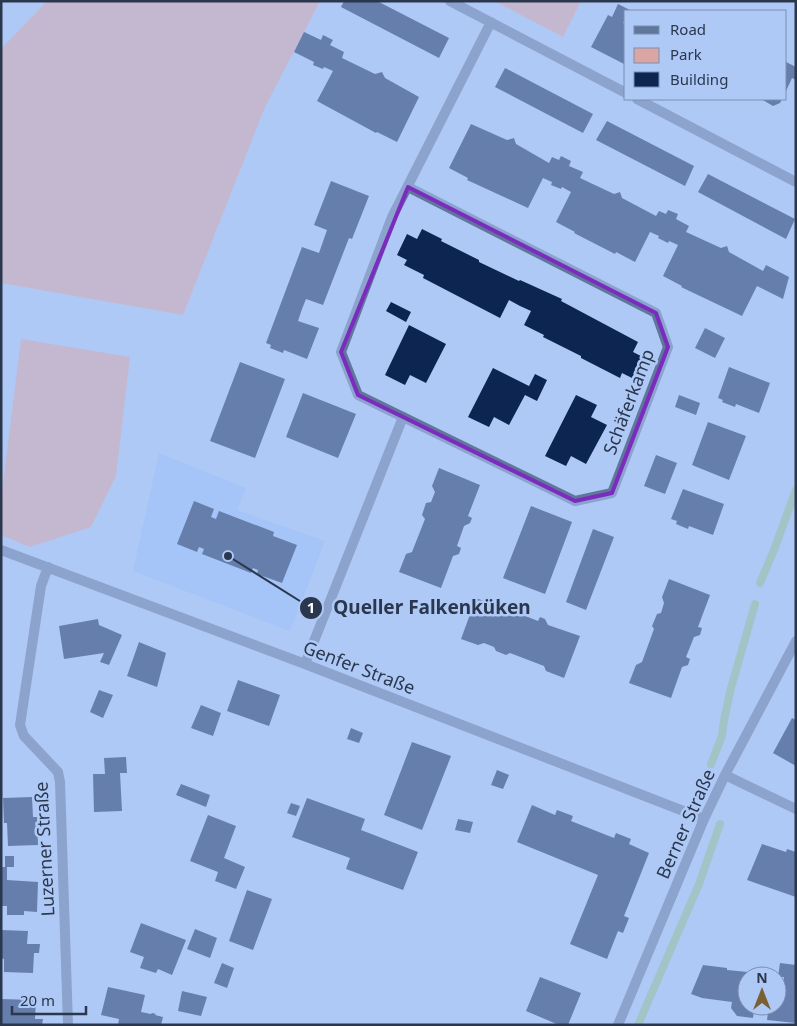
<svg xmlns="http://www.w3.org/2000/svg" width="797" height="1026" font-family="'Noto Sans',sans-serif">
  <rect width="100%" height="100%" fill="#afc9f6"/>
  <path fill="#9abefb" d="M 159,453 L 246,488 L 237,510 L 325,541 L 290,631 L 133,571 Z"/>
  <path fill="#dba5a3" d="M 47,1 L 320,1 L 265,107 L 183,315 L 1,283 L 1,49 Z
    M 494,1 L 581,1 L 563,37 Z
    M 21,339 L 130,357 L 116,476 L 91,527 L 30,547 L 1,535 L 1,499 Z"/>
  <g fill="none" stroke-linecap="round" stroke-linejoin="round">
    <path stroke="#94be8d" stroke-width="8" d="M 760,583 L 774,550 L 796,490
      M 711,764 L 722,736 L 724,720 L 731,688 L 755,604
      M 638,1025 L 699,884 L 720,824"/>
  </g>
  <path fill="#0d2551" d="M 344,1 L 377,1 L 449,38 L 439,58 L 341,7 Z
    M 618,4 L 632,11 L 626,11 L 626,17 L 623,23 L 626,24 L 626,65 L 591,47 L 608,15 L 612,17 Z
    M 304,32 L 321,40 L 323,35 L 333,40 L 330,45 L 344,52 L 342,58 L 375,74 L 382,72 L 385,78 L 419,97 L 397,142 L 377,132 L 376,133 L 317,101 L 333,71 L 324,67 L 323,69 L 313,65 L 314,62 L 294,52 Z
    M 786,62 L 796,67 L 796,80 L 792,78 L 786,91 Z
    M 505,68 L 593,114 L 583,133 L 495,87 Z
    M 761,99 L 782,99 L 780,103 L 773,106 Z
    M 607,121 L 694,166 L 685,186 L 596,140 Z
    M 471,124 L 507,140 L 514,138 L 516,144 L 549,163 L 552,157 L 559,160 L 561,156 L 571,161 L 569,166 L 583,172 L 580,178 L 614,194 L 620,192 L 622,198 L 656,216 L 659,211 L 666,214 L 668,210 L 678,214 L 676,219 L 689,226 L 686,232 L 721,248 L 727,246 L 729,252 L 763,271 L 766,265 L 789,277 L 783,299 L 757,286 L 742,316 L 681,287 L 682,286 L 663,276 L 678,245 L 669,241 L 668,243 L 658,238 L 659,236 L 650,232 L 635,262 L 616,252 L 615,254 L 574,233 L 575,232 L 556,222 L 571,192 L 562,187 L 561,189 L 551,185 L 552,182 L 543,178 L 528,208 L 467,180 L 468,178 L 449,168 Z
    M 708,174 L 795,219 L 786,239 L 698,192 Z
    M 331,181 L 369,196 L 352,239 L 349,238 L 323,305 L 306,299 L 302,309 L 298,321 L 319,328 L 307,359 L 284,350 L 283,353 L 270,348 L 271,345 L 266,343 L 302,247 L 319,253 L 327,230 L 314,225 Z
    M 422,229 L 442,239 L 441,241 L 479,260 L 479,262 L 519,281 L 520,280 L 562,299 L 561,301 L 638,342 L 633,352 L 643,357 L 632,378 L 622,373 L 620,378 L 581,358 L 581,356 L 543,337 L 544,335 L 524,325 L 531,311 L 520,306 L 509,300 L 500,318 L 423,278 L 424,275 L 404,265 L 407,260 L 397,255 L 407,234 L 417,239 Z
    M 391,302 L 411,312 L 406,322 L 386,311 Z
    M 409,325 L 446,344 L 426,383 L 410,375 L 405,385 L 385,375 Z
    M 705,328 L 725,338 L 715,358 L 695,348 Z
    M 240,362 L 285,379 L 255,458 L 210,441 Z
    M 729,367 L 770,383 L 759,413 L 736,404 L 735,407 L 722,402 L 723,400 L 718,398 Z
    M 493,368 L 529,386 L 535,374 L 547,380 L 537,401 L 525,395 L 509,425 L 494,417 L 489,427 L 468,417 Z
    M 303,393 L 356,414 L 338,458 L 286,437 Z
    M 576,395 L 597,405 L 591,417 L 607,425 L 586,464 L 571,456 L 566,466 L 545,456 Z
    M 679,395 L 700,403 L 696,415 L 675,407 Z
    M 708,422 L 746,436 L 729,480 L 692,465 Z
    M 656,455 L 677,463 L 665,494 L 644,486 Z
    M 439,468 L 480,485 L 468,516 L 472,518 L 470,523 L 464,526 L 457,546 L 461,548 L 459,554 L 453,556 L 441,588 L 399,572 L 406,554 L 412,552 L 425,519 L 422,515 L 426,503 L 431,502 L 435,492 L 432,486 Z
    M 683,489 L 724,504 L 713,535 L 689,526 L 688,529 L 676,524 L 677,521 L 671,519 Z
    M 194,501 L 214,509 L 211,517 L 216,519 L 219,511 L 274,532 L 273,536 L 297,545 L 282,583 L 257,574 L 258,570 L 253,568 L 251,573 L 202,554 L 204,549 L 199,547 L 197,552 L 177,544 Z
    M 531,506 L 572,522 L 545,594 L 503,578 Z
    M 593,529 L 614,537 L 586,610 L 566,602 Z
    M 669,579 L 710,595 L 698,627 L 702,628 L 700,635 L 694,637 L 686,657 L 690,659 L 688,665 L 682,667 L 671,698 L 629,683 L 636,665 L 642,662 L 654,629 L 652,626 L 657,614 L 661,613 L 664,603 L 662,597 Z
    M 476,598 L 508,610 L 509,606 L 516,608 L 518,613 L 538,621 L 540,617 L 545,619 L 548,625 L 580,636 L 564,678 L 546,671 L 544,666 L 510,653 L 506,655 L 496,651 L 494,647 L 484,643 L 478,645 L 461,639 Z
    M 98,619 L 99,625 L 122,635 L 109,665 L 100,662 L 104,653 L 64,659 L 59,626 Z
    M 139,642 L 166,653 L 157,687 L 127,676 Z
    M 238,680 L 280,695 L 269,726 L 227,711 Z
    M 99,690 L 113,695 L 103,718 L 90,712 Z
    M 201,705 L 221,713 L 213,736 L 191,728 Z
    M 792,718 L 796,720 L 796,766 L 773,753 Z
    M 351,728 L 363,733 L 359,743 L 347,739 Z
    M 412,742 L 451,756 L 422,830 L 384,815 Z
    M 126,757 L 127,773 L 120,773 L 122,811 L 94,812 L 93,774 L 105,774 L 104,758 Z
    M 497,770 L 509,775 L 503,789 L 491,785 Z
    M 181,784 L 210,795 L 206,807 L 176,795 Z
    M 32,797 L 33,817 L 37,817 L 38,845 L 8,846 L 7,823 L 4,823 L 3,798 Z
    M 307,798 L 365,819 L 361,830 L 418,852 L 403,890 L 346,869 L 350,858 L 292,837 Z
    M 291,803 L 300,806 L 296,816 L 287,813 Z
    M 532,805 L 555,815 L 557,810 L 573,816 L 571,821 L 614,838 L 616,833 L 631,839 L 629,844 L 649,853 L 624,916 L 629,918 L 623,933 L 618,931 L 607,959 L 570,944 L 598,875 L 517,842 Z
    M 208,815 L 236,826 L 224,858 L 245,867 L 236,889 L 215,881 L 218,872 L 190,861 Z
    M 458,819 L 473,822 L 470,833 L 455,830 Z
    M 762,844 L 786,852 L 787,849 L 796,852 L 796,897 L 747,880 Z
    M 5,856 L 14,856 L 14,867 L 7,867 L 7,880 L 38,882 L 37,912 L 24,911 L 24,915 L 7,915 L 7,906 L 1,906 L 1,867 L 5,867 Z
    M 247,890 L 272,899 L 253,950 L 229,941 Z
    M 141,923 L 186,940 L 172,975 L 158,969 L 156,973 L 140,968 L 144,957 L 130,952 Z
    M 195,929 L 217,938 L 210,958 L 187,949 Z
    M 1,930 L 28,931 L 27,944 L 40,944 L 39,953 L 34,953 L 33,973 L 4,972 L 4,959 L 1,958 Z
    M 222,963 L 234,968 L 227,988 L 214,983 Z
    M 780,963 L 796,965 L 796,1023 L 767,1020 L 768,1012 L 754,1011 L 753,1018 L 737,1016 L 731,1008 L 732,1002 L 702,998 L 691,994 L 703,965 L 727,968 L 727,970 L 748,972 L 747,1006 L 777,1006 L 777,985 L 783,985 L 784,977 L 778,977 Z
    M 540,977 L 581,993 L 568,1025 L 559,1025 L 526,1011 Z
    M 108,987 L 145,995 L 141,1012 L 151,1014 L 152,1013 L 156,1014 L 155,1015 L 163,1017 L 161,1025 L 118,1025 L 119,1019 L 101,1015 Z
    M 182,991 L 207,997 L 201,1016 L 178,1011 Z
    M 1,999 L 36,1000 L 35,1019 L 43,1019 L 42,1025 L 1,1025 Z"/>
  <g fill="none" stroke-linecap="round" stroke-linejoin="round">
    <path stroke="#60769b" stroke-width="10" d="M 450,1 L 626,93
      M 637,99 L 796,182
      M 408,187 L 656,313 L 668,347 L 612,493 L 575,501 L 358,395 L 341,352 L 392,217 L 491,22
      M 1,550 L 305,664 L 704,819
      M 48,567 L 41,586 L 20,725 L 24,736 L 58,772 L 60,782 L 68,1025
      M 305,664 L 403,417
      M 725,775 L 796,809
      M 618,1025 L 704,819 L 725,775 L 796,641"/>
  </g>
  <path d="M0 0H797V1026H0ZM 408,187 L 656,313 L 668,347 L 612,493 L 575,501 L 358,395 L 341,352 Z" fill="#afc9f6" fill-opacity=".55" fill-rule="evenodd"/>
  <path fill="none" stroke="#7b2cbf" stroke-width="4" stroke-linejoin="round" d="M 408,187 L 656,313 L 668,347 L 612,493 L 575,501 L 358,395 L 341,352 Z"/>
  <g text-anchor="middle" stroke-width="5" stroke-linejoin="round" paint-order="stroke">
    <g font-size="18" fill="#2a374d" stroke="#afc9f6">
      <text transform="translate(629 402) rotate(-69)" y="6">Schäferkamp</text>
      <text transform="translate(359 668) rotate(21)" y="6">Genfer Straße</text>
      <text transform="translate(686 824) rotate(-66)" y="6">Berner Straße</text>
      <text transform="translate(45 849) rotate(-93)" y="6">Luzerner Straße</text>
    </g>
  </g>
  <path fill="none" stroke="#2a374d" stroke-width="2" d="M228 556L311 608"/>
  <g fill="#2a374d" stroke="#afc9f6" stroke-width="2">
    <circle cx="228" cy="556" r="5"/>
    <circle cx="311" cy="608" r="12"/>
  </g>
  <g font-size="15" text-anchor="middle" font-weight="bold" fill="#fff">
    <text x="311" y="613">1</text>
  </g>
  <g font-size="19" text-anchor="middle" font-weight="bold" fill="#2a374d" stroke="#afc9f6" stroke-width="5" stroke-linejoin="round" paint-order="stroke">
    <text x="432" y="614">Queller Falkenküken</text>
  </g>
  <rect width="797" height="1026" fill="none" stroke="#2a374d" stroke-width="5"/>
  <rect x="624" y="10" width="162" height="90" fill="#afc9f6" stroke="#7a8fb2"/>
  <rect x="634" y="26" width="25" height="8" fill="#60769b" stroke="#7a8fb2"/>
  <text x="670" y="35" font-size="15" fill="#2a374d">Road</text>
  <rect x="634" y="48" width="25" height="15" fill="#dba5a3" stroke="#7a8fb2"/>
  <text x="670" y="60" font-size="15" fill="#2a374d">Park</text>
  <rect x="634" y="72" width="25" height="15" fill="#0d2551" stroke="#7a8fb2"/>
  <text x="670" y="85" font-size="15" fill="#2a374d">Building</text>
  <g transform="translate(762 991)"><circle r="24" fill="#afc9f6" stroke="#7a8fb2"/>
  <path d="M0-4L9 19L0 12L-9 19Z" fill="#7a6032"/>
  <text y="-8" font-size="14" font-weight="bold" text-anchor="middle" fill="#2a374d">N</text>
  </g>
  <path d="M12 1006v8h74v-8" fill="none" stroke="#2a374d" stroke-width="2.5"/>
  <text x="20" y="1006" font-size="15" fill="#2a374d" stroke="#afc9f6" stroke-width="4" paint-order="stroke">20 m</text>
</svg>
